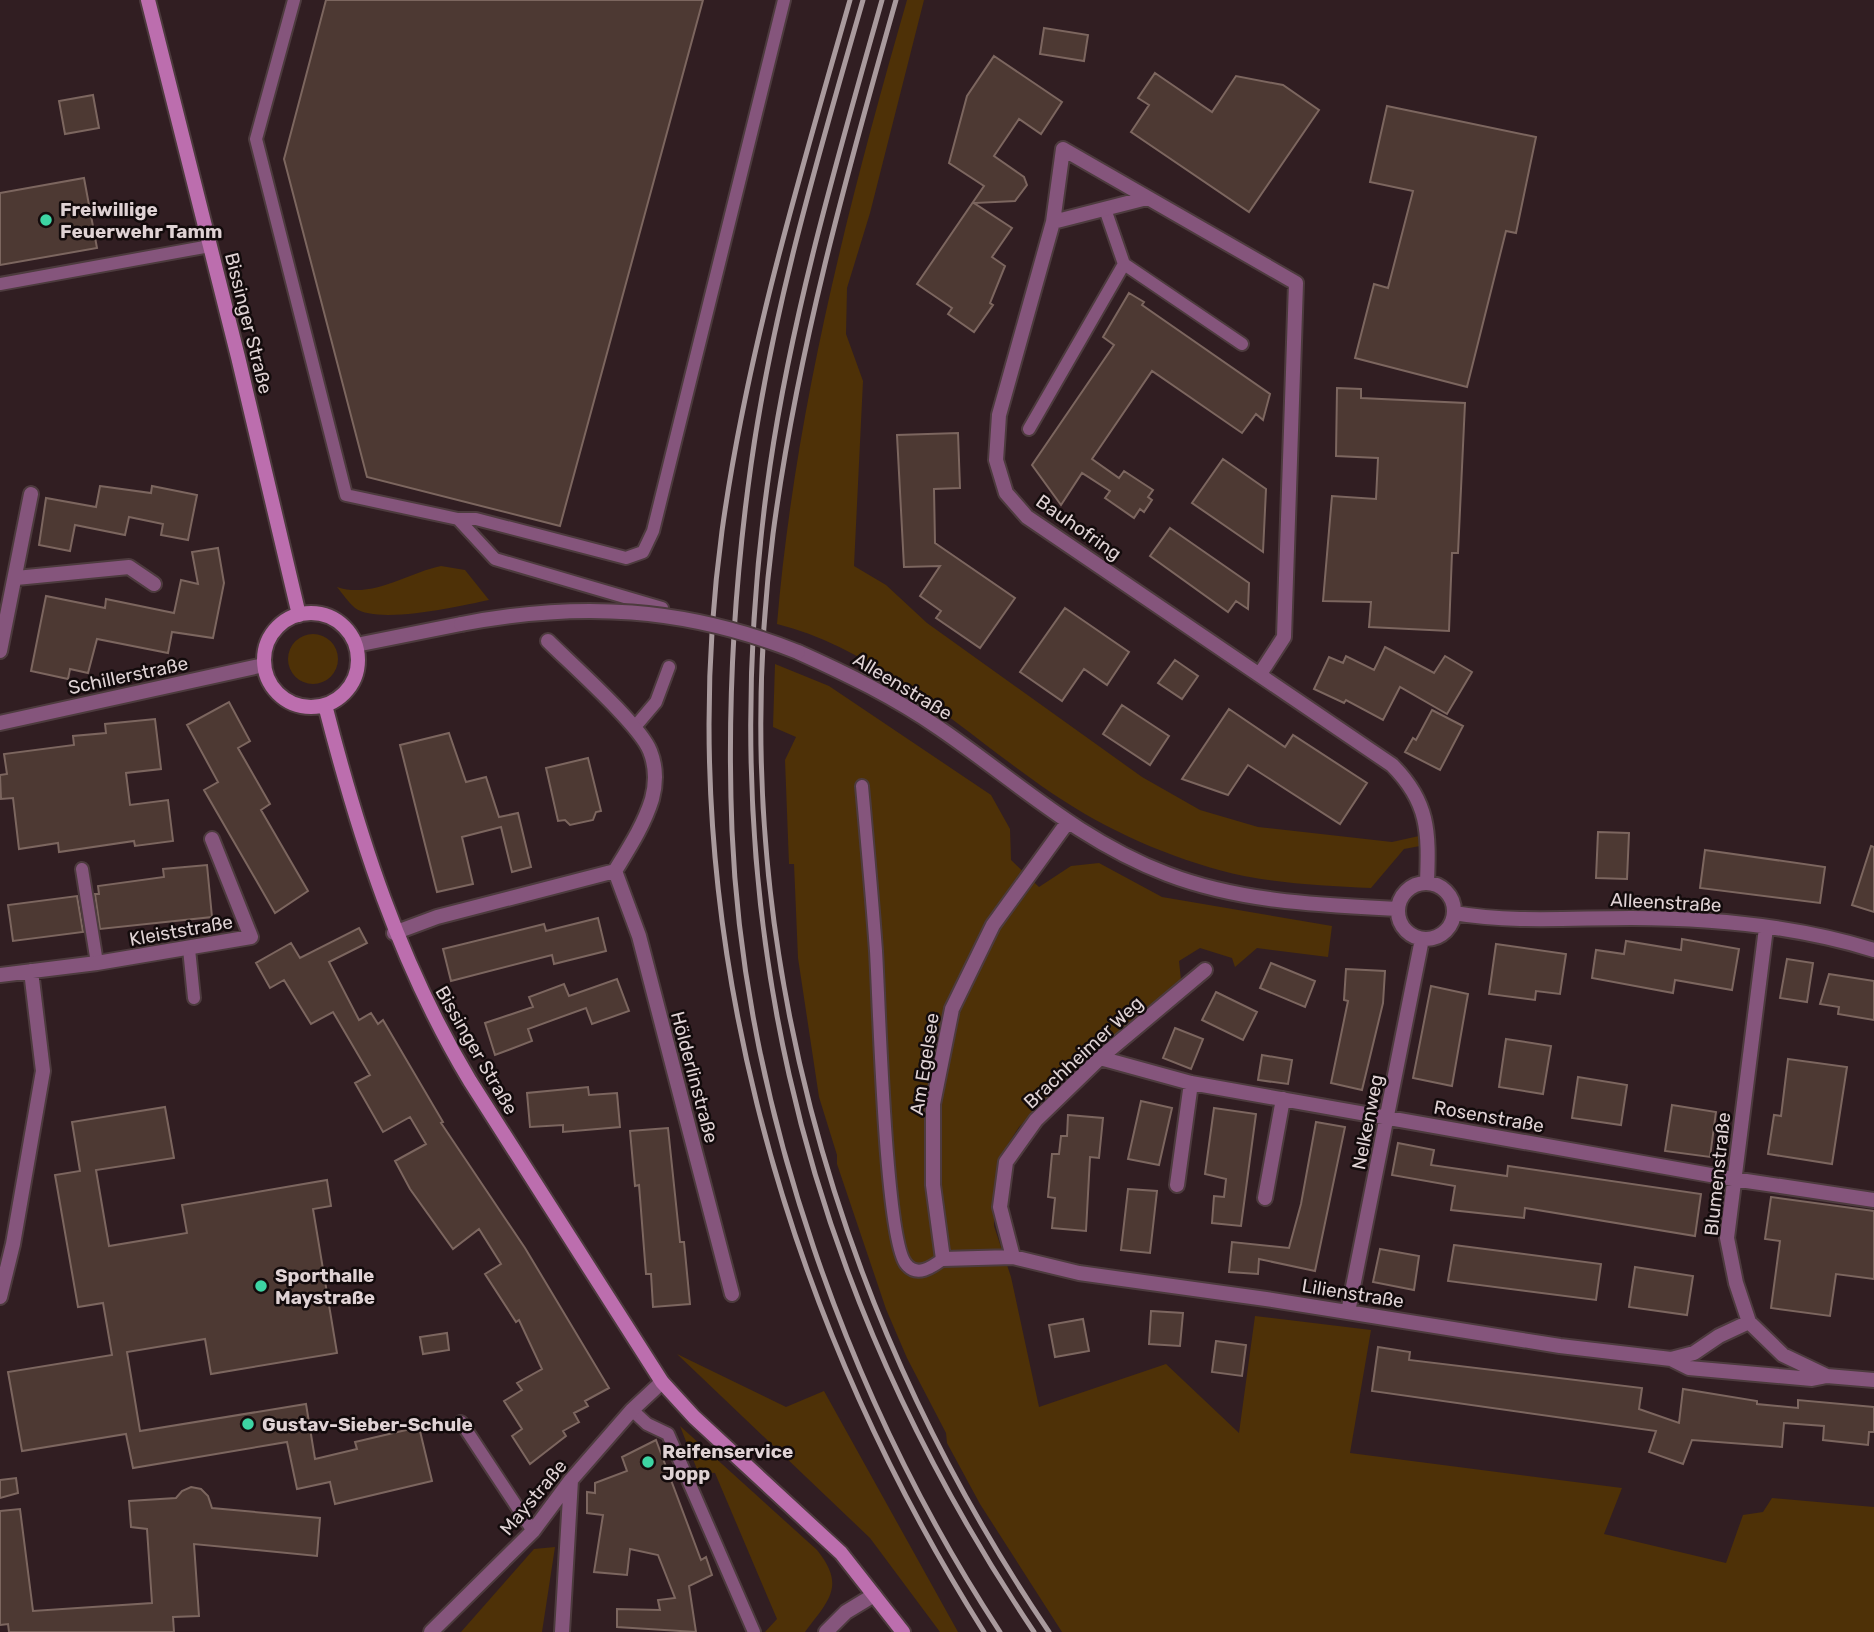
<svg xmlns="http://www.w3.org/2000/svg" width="1874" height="1632" font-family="Rubik,sans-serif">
  <rect width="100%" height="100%" fill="#311e22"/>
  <path fill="#4e3107" d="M 907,0 L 924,0 L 870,213 L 847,288 L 846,334 L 863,381 L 854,566 L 886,585 L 927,623 L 1142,777 L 1200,810 L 1258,827 L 1392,842 L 1419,836 L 1420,846 L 1404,849 L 1371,888 C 1328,886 1286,884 1244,876 C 1183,863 1116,835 1064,801 C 974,743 883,650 777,624 C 795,411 848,205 907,0 Z
    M 441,566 L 465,570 L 489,600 C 461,606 378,625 355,608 C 348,602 343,594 337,587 C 372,599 407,573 441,566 Z
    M288 659a25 25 0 1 1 50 0a25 25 0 1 1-50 0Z
    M 775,664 L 829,686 L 991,795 L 1010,829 L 1011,860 L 1039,887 L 1071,866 L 1099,863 L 1162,897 L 1332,926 L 1328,957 L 1257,948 L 1235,967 L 1232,958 L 1200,948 L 1179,961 L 1181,980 L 1116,1034 L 1019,1127 L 1000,1157 L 994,1187 L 994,1226 L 1011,1277 L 1039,1407 L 1166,1364 L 1239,1433 L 1255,1316 L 1371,1330 L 1350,1453 L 1622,1488 L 1604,1534 L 1726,1563 L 1743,1515 L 1763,1512 L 1772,1498 L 1874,1507 L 1874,1632 L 1062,1632 L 980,1504 L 947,1443 L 946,1433 L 907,1358 L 886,1309 L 837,1164 L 837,1155 L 819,1097 L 798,958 L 794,864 L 789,864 L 785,760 L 796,737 L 773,727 Z
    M 677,1354 L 786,1407 L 824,1391 L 958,1632 L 940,1632 L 870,1538 Z
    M 680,1426 L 817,1550 C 846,1586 829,1600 805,1632 L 765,1632 L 777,1619 L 715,1473 L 698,1472 Z
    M 555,1547 L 542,1632 L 461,1632 L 534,1549 Z"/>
  <path fill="#4d3933" stroke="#7c665f" stroke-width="2" d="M 326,0 L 703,0 L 560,526 L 367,477 L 284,159 Z
    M 1044,28 L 1088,35 L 1084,61 L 1040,54 Z
    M 994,56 L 1062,102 L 1041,134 L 1019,119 L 994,156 L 1024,177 L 1027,185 L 1015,201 L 974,203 L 1012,228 L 992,257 L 1005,266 L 990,303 L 993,305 L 974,332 L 948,314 L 952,308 L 917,284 L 984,186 L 949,163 L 967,96 Z
    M 1155,73 L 1212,112 L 1236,76 L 1283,85 L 1319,110 L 1249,212 L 1131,132 L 1149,105 L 1138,98 Z
    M 93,95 L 99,128 L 65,134 L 59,101 Z
    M 1387,106 L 1536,137 L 1516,233 L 1506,231 L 1467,387 L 1355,358 L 1374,284 L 1388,288 L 1413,191 L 1370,182 Z
    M 84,178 L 97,248 L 0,265 L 0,193 Z
    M 1129,293 L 1144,302 L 1142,305 L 1270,394 L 1263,420 L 1256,414 L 1242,433 L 1152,371 L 1092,459 L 1119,478 L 1124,471 L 1153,490 L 1148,497 L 1152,500 L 1144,512 L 1140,509 L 1134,518 L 1105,498 L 1110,491 L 1082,473 L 1061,505 L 1032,465 L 1114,345 L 1103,337 Z
    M 1337,388 L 1361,389 L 1361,398 L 1465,403 L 1458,553 L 1452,553 L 1449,631 L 1369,627 L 1371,602 L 1323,601 L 1332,496 L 1376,499 L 1378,458 L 1336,456 Z
    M 958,433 L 960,488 L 934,489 L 935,543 L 1015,598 L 980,648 L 936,618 L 941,611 L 920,596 L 940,566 L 904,567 L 897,435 Z
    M 1223,459 L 1266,489 L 1263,552 L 1192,503 Z
    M 100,486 L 151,493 L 152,486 L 197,495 L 188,540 L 161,535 L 163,524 L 129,517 L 125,535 L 75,525 L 70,551 L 39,545 L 46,498 L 96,507 Z
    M 1170,528 L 1249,583 L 1248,609 L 1236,601 L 1228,612 L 1150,556 Z
    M 218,548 L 224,583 L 213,638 L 172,632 L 168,653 L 97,639 L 88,673 L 70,669 L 68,679 L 31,671 L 46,596 L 105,608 L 106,599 L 174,613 L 181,580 L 198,584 L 192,552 Z
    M 1065,608 L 1129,652 L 1107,685 L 1084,669 L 1062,701 L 1020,672 Z
    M 1385,647 L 1434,673 L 1445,656 L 1472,672 L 1447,714 L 1400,687 L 1383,720 L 1346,700 L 1344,703 L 1314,689 L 1329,657 L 1343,663 L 1346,656 L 1374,670 Z
    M 1175,660 L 1198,676 L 1182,699 L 1158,683 Z
    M 229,702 L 250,741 L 238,748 L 270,804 L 261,810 L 308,891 L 275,913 L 204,790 L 218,782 L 187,725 Z
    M 1122,705 L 1169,736 L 1150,765 L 1103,734 Z
    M 1229,709 L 1285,747 L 1293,735 L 1367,783 L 1340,824 L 1248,765 L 1228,795 L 1182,779 Z
    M 1432,710 L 1463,726 L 1440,770 L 1405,752 L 1413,738 L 1416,740 Z
    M 155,719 L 161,769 L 126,773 L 130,805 L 168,800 L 173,841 L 135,846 L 134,841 L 59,852 L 58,843 L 19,849 L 13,798 L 1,799 L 0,775 L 7,774 L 4,754 L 74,745 L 73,736 L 106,733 L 105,724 Z
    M 449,733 L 466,782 L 486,777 L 499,817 L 518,813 L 531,867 L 512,872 L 501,827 L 462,837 L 473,884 L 437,892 L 400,745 Z
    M 588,758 L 601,811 L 596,812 L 593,820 L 570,825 L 565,820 L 558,821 L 546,768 Z
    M 1598,832 L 1629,833 L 1627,879 L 1596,878 Z
    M 1871,846 L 1874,847 L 1874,912 L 1852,905 Z
    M 1705,850 L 1825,867 L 1820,903 L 1700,888 Z
    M 207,865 L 212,917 L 100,929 L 95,894 L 99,894 L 98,886 L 164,877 L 163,869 Z
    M 77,896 L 83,932 L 13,941 L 8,905 Z
    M 598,918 L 606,951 L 554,964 L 552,955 L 451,981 L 443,949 L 544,924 L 546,931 Z
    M 359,928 L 367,943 L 329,962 L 359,1020 L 371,1013 L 378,1024 L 383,1020 L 443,1122 L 441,1123 L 525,1248 L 609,1388 L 585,1401 L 588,1406 L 574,1413 L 579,1422 L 563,1431 L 566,1436 L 530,1464 L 512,1436 L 522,1429 L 504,1401 L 522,1390 L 517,1383 L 542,1369 L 519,1320 L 516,1322 L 485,1274 L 501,1264 L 479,1229 L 453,1249 L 410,1189 L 395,1161 L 426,1144 L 410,1117 L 383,1132 L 355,1083 L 370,1075 L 333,1012 L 311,1024 L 284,980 L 270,988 L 256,963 L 291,943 L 300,958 Z
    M 1682,939 L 1739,949 L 1732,990 L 1675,980 L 1673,993 L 1592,978 L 1596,950 L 1624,954 L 1626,941 L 1681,950 Z
    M 1496,944 L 1566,954 L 1560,994 L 1536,991 L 1535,1000 L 1489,994 Z
    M 1787,959 L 1813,963 L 1807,1002 L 1780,998 Z
    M 1271,963 L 1315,981 L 1305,1007 L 1260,988 Z
    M 1346,969 L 1385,971 L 1383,1003 L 1362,1090 L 1331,1083 L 1348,1001 L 1344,1000 Z
    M 1829,974 L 1874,981 L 1874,1020 L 1838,1014 L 1839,1007 L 1820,1004 Z
    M 617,979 L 629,1011 L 592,1024 L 586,1008 L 528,1029 L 532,1041 L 495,1055 L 485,1023 L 533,1007 L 529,997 L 564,984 L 569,996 Z
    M 1431,986 L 1468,994 L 1452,1086 L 1413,1078 Z
    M 1216,992 L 1257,1012 L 1243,1040 L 1202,1020 Z
    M 1175,1028 L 1203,1039 L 1191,1069 L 1163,1058 Z
    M 1506,1039 L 1551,1046 L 1543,1094 L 1499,1087 Z
    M 1262,1055 L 1292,1060 L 1288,1084 L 1258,1080 Z
    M 1788,1059 L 1847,1067 L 1832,1164 L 1768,1154 L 1774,1115 L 1781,1116 Z
    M 1578,1077 L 1627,1085 L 1621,1125 L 1572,1118 Z
    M 588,1087 L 589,1095 L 617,1093 L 620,1127 L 563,1132 L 563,1125 L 530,1127 L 527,1093 Z
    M 1141,1101 L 1172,1108 L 1159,1165 L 1128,1159 Z
    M 1672,1105 L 1716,1112 L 1710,1157 L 1665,1151 Z
    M 165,1107 L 174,1158 L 96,1170 L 109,1246 L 187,1233 L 182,1205 L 327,1180 L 331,1206 L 313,1209 L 337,1353 L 211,1374 L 205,1339 L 127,1352 L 140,1431 L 306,1404 L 315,1459 L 357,1449 L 355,1442 L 419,1427 L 432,1481 L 335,1504 L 330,1482 L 297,1489 L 287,1442 L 133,1468 L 126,1434 L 22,1451 L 8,1372 L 112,1355 L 103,1303 L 78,1307 L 55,1175 L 80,1171 L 72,1122 Z
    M 1214,1108 L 1256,1114 L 1241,1226 L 1212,1223 L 1214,1196 L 1224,1197 L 1226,1179 L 1205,1174 Z
    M 1068,1115 L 1103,1118 L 1099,1158 L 1090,1157 L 1086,1231 L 1052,1228 L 1055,1198 L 1048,1197 L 1052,1154 L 1059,1154 L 1061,1136 L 1067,1136 Z
    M 1316,1122 L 1345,1127 L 1315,1271 L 1259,1259 L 1258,1274 L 1229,1272 L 1232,1242 L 1289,1248 L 1301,1204 Z
    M 668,1128 L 680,1242 L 684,1242 L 690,1304 L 653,1307 L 651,1274 L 646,1274 L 639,1185 L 635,1186 L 630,1131 Z
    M 1398,1143 L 1434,1150 L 1431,1165 L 1507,1176 L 1508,1166 L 1701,1194 L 1695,1236 L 1525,1208 L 1524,1218 L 1451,1210 L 1455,1186 L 1392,1175 Z
    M 1128,1189 L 1157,1191 L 1150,1253 L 1121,1250 Z
    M 1771,1197 L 1874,1211 L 1874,1279 L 1836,1274 L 1830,1316 L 1771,1308 L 1780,1241 L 1765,1239 Z
    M 1454,1245 L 1601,1264 L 1596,1300 L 1448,1281 Z
    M 1380,1249 L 1419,1256 L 1414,1290 L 1373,1282 Z
    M 1635,1267 L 1693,1276 L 1687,1315 L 1629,1307 Z
    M 1151,1311 L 1183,1313 L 1180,1346 L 1149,1344 Z
    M 1083,1319 L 1089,1351 L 1055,1357 L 1049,1325 Z
    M 447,1333 L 449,1350 L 423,1354 L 420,1337 Z
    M 1216,1341 L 1246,1345 L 1242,1376 L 1212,1372 Z
    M 1378,1347 L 1410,1352 L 1409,1360 L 1642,1388 L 1639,1409 L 1679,1423 L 1683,1389 L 1757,1401 L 1757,1404 L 1798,1408 L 1798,1400 L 1874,1407 L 1874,1432 L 1869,1432 L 1868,1445 L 1823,1440 L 1824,1426 L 1784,1423 L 1782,1447 L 1692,1440 L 1683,1464 L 1649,1452 L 1656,1431 L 1372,1391 Z
    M 656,1440 L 701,1560 L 706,1557 L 712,1575 L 689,1586 L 696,1632 L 617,1627 L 617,1609 L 660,1610 L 658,1600 L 675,1598 L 658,1555 L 630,1549 L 627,1575 L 594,1572 L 603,1515 L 587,1513 L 587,1492 L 595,1493 L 595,1483 L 627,1471 L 622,1457 Z
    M 16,1478 L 18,1493 L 0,1498 L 0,1480 Z
    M 191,1487 L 201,1489 L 208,1496 L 212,1508 L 320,1518 L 317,1556 L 194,1544 L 199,1616 L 173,1617 L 174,1632 L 9,1632 L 8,1624 L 0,1625 L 0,1511 L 20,1509 L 33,1611 L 152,1603 L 147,1529 L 131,1527 L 129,1501 L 176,1498 L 182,1491 Z"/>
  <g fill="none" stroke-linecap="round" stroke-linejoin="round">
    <defs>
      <path id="service" d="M 294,0 L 256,139 L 346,495 L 458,519 L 476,519 L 626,558 L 643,552 L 653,531 L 784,0
        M 1105,209 L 1124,264 L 1242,344
        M 0,284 L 210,246
        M 1029,429 L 1124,264
        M 458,519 L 495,559 L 662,608
        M 634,728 L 656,702 L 669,667
        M 862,786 C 867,841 872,896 876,951 C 879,998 885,1239 906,1264 C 917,1278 932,1267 943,1259
        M 82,869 L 97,963
        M 189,949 L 194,998
        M 632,1410 L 647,1424 L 668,1434 L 754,1632
        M 461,1422 L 533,1531"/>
      <path id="minor" d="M 1053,222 L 1147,198
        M 16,578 L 129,567 L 154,584
        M 548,641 C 571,664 640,725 650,751 C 656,766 656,784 652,799 C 644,825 629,848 615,871
        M 356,645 L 461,624
        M 0,651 L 31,494
        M 798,652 C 847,674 894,697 939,728 C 1015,780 1078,840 1167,874 C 1240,902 1320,905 1398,909
        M 1260,674 L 1284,637 L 1296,283 L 1063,149 L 1053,222 L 999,415 L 996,460 L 1006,493 L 1027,517 L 1392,765 C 1429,802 1429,832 1427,882
        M 0,723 L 264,665
        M 1067,823 L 993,925 L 952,1009 L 933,1104 L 933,1185 L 943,1259 L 1013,1257 L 1079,1273 L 1266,1299 L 1560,1346 L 1671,1359 L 1694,1353 L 1719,1336 L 1749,1322
        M1398 911a28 28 0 1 1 56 0a28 28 0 1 1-56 0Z
        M 1454,913 C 1512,923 1573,918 1631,918 C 1712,918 1797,926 1874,950
        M 1766,928 L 1727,1238 L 1736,1283 L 1749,1322 L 1783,1355 L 1827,1376 L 1874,1380
        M 394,933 L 437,917 L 615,871 L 639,936 L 732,1294
        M 0,975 L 97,963 L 251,937 L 212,839
        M 1100,1058 L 1191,1083 L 1733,1179 L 1874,1200
        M 1177,1185 L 1191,1083
        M 1265,1198 L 1283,1099
        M 1013,1257 L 1000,1207 L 1006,1162 L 1036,1120 L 1100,1058 L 1205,970
        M 0,1297 L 13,1244 L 43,1071 L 31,971
        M 1348,1312 L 1422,939
        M 1671,1359 L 1689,1368 L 1812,1379 L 1827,1376
        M 431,1632 L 533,1531 L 571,1480 L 632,1410 L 662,1382
        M 562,1632 L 571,1480
        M 826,1632 L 846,1612 L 874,1595"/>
      <path id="secondary" d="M 148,0 L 238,357 L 299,615
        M264 660a47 47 0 1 1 94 0a47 47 0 1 1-94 0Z
        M 325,705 C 359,837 399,963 470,1081 L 662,1382 L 694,1417 L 841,1553 L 903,1632"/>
    </defs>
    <use href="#service" stroke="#4d3b3e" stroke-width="16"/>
    <use href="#minor" stroke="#4d3b3e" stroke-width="18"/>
    <use href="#secondary" stroke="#4d3b3e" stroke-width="18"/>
    <use href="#service" stroke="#85557c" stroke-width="12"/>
    <use href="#minor" stroke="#85557c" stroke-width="14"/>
    <use href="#secondary" stroke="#bc6eae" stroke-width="14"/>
    <path stroke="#a99a9d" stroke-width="5" d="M 850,0 C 800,175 747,351 722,531 C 670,915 780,1308 984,1632
      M 863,0 C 819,153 773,307 751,465 C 734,586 727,708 732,831 C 744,1107 849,1401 1000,1632
      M 882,0 C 839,153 793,309 770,466 C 708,891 795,1276 1034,1632
      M 896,0 C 846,176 797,353 773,534 C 723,923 831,1310 1049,1632"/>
    <defs>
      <path id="minor-bridge" d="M 461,624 C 580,601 685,607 798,652"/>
    </defs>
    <use href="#minor-bridge" stroke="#4d3b3e" stroke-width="18" stroke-linecap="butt"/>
    <use href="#minor-bridge" stroke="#85557c" stroke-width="14"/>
  </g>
  <g fill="#3dd4a3" stroke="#130b0c" stroke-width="2.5">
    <circle cx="46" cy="220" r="7"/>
    <circle cx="261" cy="1286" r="7"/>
    <circle cx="248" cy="1424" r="7"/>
    <circle cx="648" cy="1462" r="7"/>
  </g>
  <g text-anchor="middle" stroke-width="5" stroke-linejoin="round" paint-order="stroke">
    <g font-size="19" font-weight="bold" fill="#dfd2d4" stroke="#130b0c" text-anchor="start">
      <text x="60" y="216">Freiwillige<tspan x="60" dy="22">Feuerwehr Tamm</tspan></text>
      <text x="275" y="1282">Sporthalle<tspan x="275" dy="22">Maystraße</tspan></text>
      <text x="262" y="1431">Gustav-Sieber-Schule</text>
      <text x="662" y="1458">Reifenservice<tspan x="662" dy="22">Jopp</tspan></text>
    </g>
    <g font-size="19" fill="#dfd2d4" stroke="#130b0c">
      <text transform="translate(249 323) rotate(76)" y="7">Bissinger Straße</text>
      <text transform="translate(1079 527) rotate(35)" y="7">Bauhofring</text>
      <text transform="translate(128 675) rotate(-12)" y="7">Schillerstraße</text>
      <text transform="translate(903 686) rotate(31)" y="7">Alleenstraße</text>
      <text transform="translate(1666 902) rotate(3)" y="7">Alleenstraße</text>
      <text transform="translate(181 930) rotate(-10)" y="7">Kleiststraße</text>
      <text transform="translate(477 1050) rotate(60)" y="7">Bissinger Straße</text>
      <text transform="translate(1083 1052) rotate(-43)" y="7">Brachheimer Weg</text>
      <text transform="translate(924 1064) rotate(-81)" y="7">Am Egelsee</text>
      <text transform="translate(695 1077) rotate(75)" y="7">Hölderlinstraße</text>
      <text transform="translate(1489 1116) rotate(10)" y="7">Rosenstraße</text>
      <text transform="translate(1367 1122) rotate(-79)" y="7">Nelkenweg</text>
      <text transform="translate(1717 1174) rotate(-84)" y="7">Blumenstraße</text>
      <text transform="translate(1353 1293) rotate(9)" y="7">Lilienstraße</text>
      <text transform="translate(533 1497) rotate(-50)" y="7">Maystraße</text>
    </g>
  </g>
</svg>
